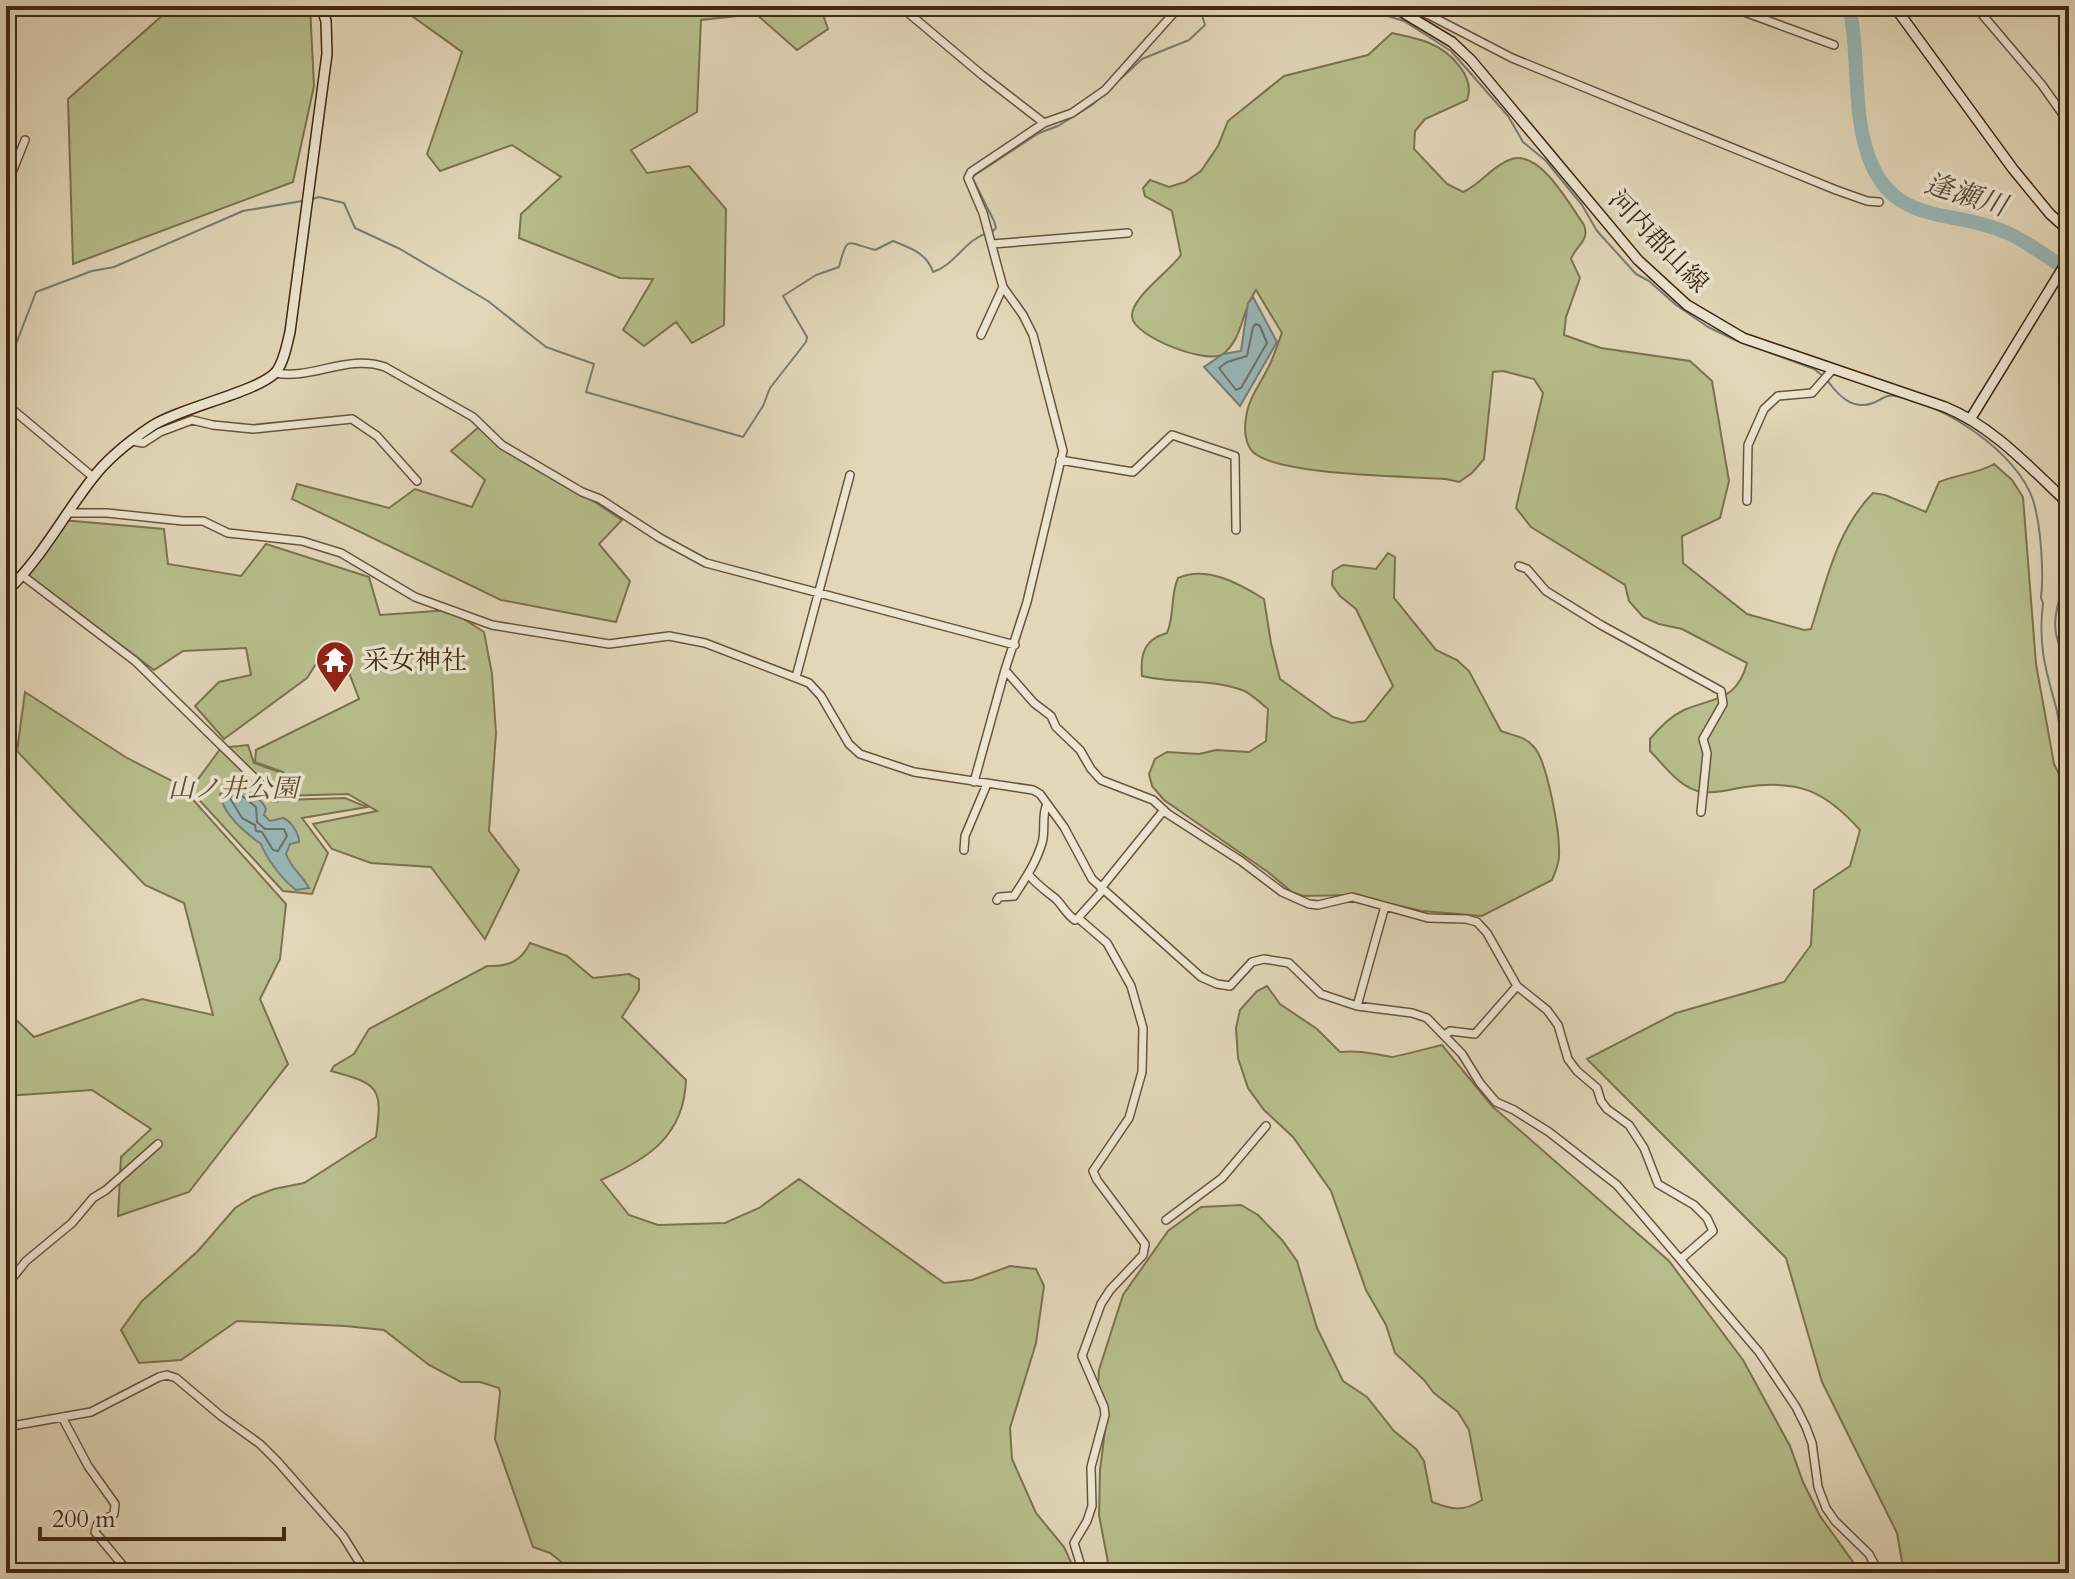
<svg xmlns="http://www.w3.org/2000/svg" width="2075" height="1579" font-family="Cardo,'Noto Serif JP',serif">
  <rect width="100%" height="100%" fill="#e2d7b8"/>
  <filter id="stains"><feTurbulence type="fractalNoise" baseFrequency=".0025" numOctaves="4"/><feColorMatrix values="0 0 0 0 .2 0 0 0 0 .09 0 0 0 0 .02 0 0 0 .5 -.17"/></filter>
  <radialGradient id="worn" r=".72"><stop offset=".6" stop-color="#630" stop-opacity="0"/><stop offset="1" stop-color="#630" stop-opacity=".3"/></radialGradient>
  <path fill="#b7bd8c" stroke="#7c724f" stroke-width="2" d="M 173,6 L 310,6 L 314,86 L 293,182 L 73,264 L 68,99 Z
    M 398,6 L 820,6 L 828,29 L 797,50 L 756,14 L 701,20 L 697,112 L 631,150 L 647,173 L 689,166 L 726,209 L 724,325 L 692,343 L 676,322 L 644,346 L 623,330 L 653,279 L 620,278 L 519,238 L 521,214 L 561,177 L 512,145 L 440,171 L 427,154 L 462,52 Z
    M 1392,33 C 1404,36 1417,38 1429,43 C 1450,51 1476,77 1467,100 L 1425,119 L 1415,131 L 1414,149 L 1447,184 L 1463,192 C 1481,184 1491,167 1509,160 C 1539,147 1569,204 1584,225 C 1590,241 1576,245 1571,259 L 1580,278 L 1566,317 L 1564,335 L 1601,348 L 1690,361 L 1712,381 L 1729,481 L 1720,518 L 1682,536 L 1683,563 L 1747,614 L 1804,630 L 1811,629 C 1827,580 1836,531 1873,493 L 1885,495 L 1926,512 L 1939,482 C 1958,474 1977,474 1994,464 L 2012,480 L 2023,497 L 2036,664 L 2054,764 L 2069,794 L 2069,1573 L 1904,1573 L 1897,1533 L 1822,1382 L 1786,1258 L 1587,1059 L 1676,1013 L 1784,982 L 1811,945 L 1814,890 L 1850,866 L 1860,830 C 1825,791 1798,779 1745,787 C 1732,789 1716,794 1702,792 C 1680,789 1665,766 1650,751 L 1650,739 C 1659,728 1671,716 1684,710 C 1715,697 1737,701 1747,663 L 1682,629 L 1659,624 L 1643,617 L 1629,601 L 1625,585 L 1531,527 L 1516,508 L 1543,393 L 1534,379 L 1503,371 L 1493,372 L 1484,459 L 1472,473 L 1459,482 L 1446,479 C 1407,476 1278,476 1253,452 C 1245,444 1244,429 1246,418 C 1248,399 1260,384 1268,368 C 1274,357 1277,345 1282,333 L 1256,290 C 1241,311 1243,339 1223,354 C 1208,365 1134,337 1132,317 C 1130,298 1169,272 1181,255 L 1172,211 L 1145,196 L 1143,188 L 1150,180 L 1169,187 L 1185,182 L 1201,171 L 1218,146 L 1228,121 L 1284,76 L 1368,55 Z
    M 480,426 L 622,520 L 599,544 L 630,581 L 616,622 L 501,600 L 292,499 L 297,484 L 389,508 L 415,489 L 472,507 L 485,480 L 451,451 Z
    M 62,520 L 164,529 L 168,564 L 241,576 L 266,544 L 369,577 L 380,615 L 450,610 L 484,632 L 492,674 L 496,733 L 489,831 L 519,870 L 485,939 L 431,867 L 371,863 L 332,849 L 313,824 L 377,811 L 348,794 L 280,796 L 270,786 L 284,785 L 283,772 L 255,762 L 256,750 L 359,699 L 346,665 L 328,645 L 307,678 L 224,739 L 195,706 L 219,682 L 251,675 L 246,648 L 183,651 L 154,670 L 29,576 Z
    M 1388,553 L 1395,557 L 1394,598 L 1436,650 L 1457,660 L 1469,671 L 1501,731 C 1514,736 1525,736 1534,747 C 1547,761 1559,829 1559,850 C 1560,861 1556,870 1552,880 L 1482,916 L 1422,911 L 1351,895 L 1303,896 L 1292,892 L 1268,872 L 1164,800 L 1152,786 L 1149,774 L 1155,759 L 1167,752 L 1199,754 L 1216,750 L 1249,752 L 1266,741 L 1268,709 C 1260,703 1251,693 1242,690 C 1210,678 1174,684 1142,676 C 1140,653 1145,639 1167,633 C 1175,614 1170,596 1178,578 C 1207,565 1240,584 1264,599 L 1271,643 L 1280,679 L 1333,717 L 1352,723 L 1365,721 L 1393,686 L 1356,609 L 1340,596 L 1332,585 L 1333,571 L 1343,565 L 1376,569 Z
    M 25,692 L 127,758 L 180,785 L 286,904 L 280,959 L 260,999 L 288,1064 L 189,1192 L 118,1216 L 121,1157 L 151,1129 L 92,1090 L 6,1096 L 6,1010 L 34,1037 L 142,999 L 213,1015 L 184,903 L 145,885 L 17,751 Z
    M 248,745 L 254,763 L 282,773 L 282,784 L 266,785 L 280,800 L 345,798 L 367,807 L 302,818 L 328,853 L 312,894 L 283,891 L 190,790 L 221,748 Z
    M 530,943 L 567,956 L 593,978 L 629,974 L 639,979 L 639,990 L 622,1017 L 686,1080 C 684,1136 648,1159 601,1180 L 629,1215 L 658,1225 L 725,1223 L 759,1208 L 799,1179 L 944,1283 L 972,1280 L 1010,1266 L 1036,1269 L 1044,1286 L 1036,1343 L 1010,1428 L 1012,1459 L 1036,1513 L 1064,1547 L 1076,1573 L 575,1573 L 550,1553 L 533,1547 L 495,1439 L 500,1393 L 499,1388 L 480,1382 L 461,1382 L 429,1365 L 384,1330 L 345,1326 L 237,1321 L 181,1360 L 139,1363 L 121,1330 L 142,1301 L 198,1251 L 235,1208 L 253,1197 L 274,1189 L 304,1183 L 376,1137 C 383,1087 379,1084 331,1071 L 334,1066 L 354,1054 L 369,1029 L 487,966 C 507,967 521,962 530,943 Z
    M 1267,986 L 1280,1004 L 1317,1029 L 1340,1052 C 1359,1050 1374,1054 1392,1057 C 1395,1057 1433,1047 1442,1045 L 1492,1106 L 1669,1261 L 1743,1360 L 1790,1446 L 1803,1482 L 1820,1516 L 1861,1573 L 1110,1573 L 1099,1515 L 1100,1470 L 1106,1423 L 1098,1386 L 1099,1370 L 1123,1295 L 1168,1231 L 1201,1207 L 1241,1205 L 1258,1215 L 1282,1240 L 1297,1261 L 1317,1328 L 1343,1381 L 1367,1397 L 1394,1431 L 1416,1449 L 1424,1461 L 1432,1502 C 1453,1510 1463,1512 1482,1500 L 1469,1430 L 1458,1412 L 1434,1393 L 1424,1380 L 1395,1353 L 1386,1325 L 1366,1290 L 1331,1191 L 1293,1137 L 1264,1110 L 1248,1088 L 1238,1058 L 1236,1028 L 1240,1010 L 1257,991 Z"/>
  <path fill="#98b7b7" stroke="#767d75" stroke-width="2" d="M 1253,297 L 1277,342 L 1240,406 L 1204,367 L 1223,354 L 1241,351 L 1248,303 Z
    M 231,781 C 240,783 263,800 266,809 L 264,815 L 270,821 L 283,818 C 291,821 299,833 299,842 L 290,844 L 286,854 C 292,870 301,873 309,888 L 296,890 C 283,880 267,860 261,844 C 246,833 223,815 220,794 Z"/>
  <g fill="none" stroke-linecap="round" stroke-linejoin="round">
    <path stroke="#6d6f64" stroke-width="2" d="M 1256,324 L 1260,326 L 1267,343 L 1241,388 L 1236,390 L 1219,368 L 1227,362 L 1247,356 L 1253,327 Z
      M 233,792 L 237,792 L 256,807 L 257,822 L 265,829 L 284,829 L 287,836 L 278,851 L 273,850 L 262,832 L 256,831 L 255,825 L 242,818 L 230,798 Z"/>
    <path stroke="#767d75" stroke-width="2" d="M 1367,6 L 1378,13 L 1404,21 L 1451,51 L 1508,116 L 1523,142 L 1546,161 L 1582,205 L 1597,231 L 1636,274 L 1649,281 L 1676,305 L 1708,327 L 1735,340 L 1814,369 L 1823,376
      M 312,199 L 319,197 L 344,203 L 355,228 L 400,249 L 488,301 L 546,347 L 594,364 L 586,392 L 743,437 L 763,406 L 770,388 L 806,342 L 807,337 L 783,296 L 816,275 L 839,267 C 847,235 846,242 875,250 L 893,241 C 910,248 927,253 933,272 C 955,265 965,240 987,233
      M 993,231 L 996,228 L 994,221 L 972,177 L 1039,133 L 1058,126 L 1092,105 L 1142,59 L 1189,40 L 1205,25 L 1199,6
      M 6,370 L 36,292 L 92,271 L 114,267 L 243,211 L 302,201
      M 1827,380 C 1838,395 1852,411 1873,403 C 1881,400 1886,394 1895,396 C 1944,404 2017,452 2033,500 C 2041,525 2044,573 2041,598 L 2043,603 C 2038,644 2045,668 2056,707 C 2061,729 2063,753 2069,775
      M 2069,568 C 2060,597 2043,633 2069,658"/>
    <path stroke="#98b7b7" stroke-width="14" d="M 1849,6 C 1860,53 1852,105 1867,152 C 1891,229 1954,207 2012,235 C 2032,245 2050,259 2069,271"/>
    <defs>
      <path id="street" d="M 900,6 L 982,75 L 1044,123
        M 1405,6 L 1429,15 L 1512,58 L 1836,190 L 1867,201 L 1879,202
        M 1728,6 L 1834,45
        M 1975,6 L 2042,85 L 2069,123
        M 6,179 L 11,175 L 25,140
        M 992,244 L 1128,233
        M 981,335 L 1003,287
        M 275,373 C 312,380 347,354 385,367 L 473,417 L 502,445 L 582,492 L 600,499 L 660,538 L 706,563 L 1015,645
        M 6,404 L 93,477
        M 132,441 L 143,443 L 160,432 L 192,420 L 213,425 L 253,429 L 352,419 L 377,436 L 417,481
        M 1060,460 L 1133,472 L 1172,435 L 1235,456 L 1236,530
        M 1747,501 L 1748,445 L 1764,409 L 1778,396 L 1812,393 L 1833,369
        M 68,513 L 107,513 L 183,521 L 203,521 L 228,533 L 302,541 L 341,553 L 415,597 L 492,625 L 609,644 L 669,636 L 705,643 L 809,683 L 821,696 L 849,744 L 860,754 L 914,772 L 1033,790 L 1040,794 L 1064,827 L 1092,879 L 1201,977 L 1217,984 L 1230,986 L 1252,962 L 1264,959 L 1289,963 L 1321,994 L 1357,1006 L 1412,1013 L 1427,1018 L 1462,1054 L 1480,1083 L 1496,1102 L 1514,1110 L 1549,1132 L 1617,1185 L 1759,1352 L 1796,1407 L 1806,1427 L 1812,1443 L 1818,1487 L 1826,1508 L 1835,1521 L 1869,1554 L 1879,1573
        M 1519,566 L 1527,569 L 1546,591 L 1601,625 L 1721,691 L 1723,704 L 1703,739 L 1707,753 L 1701,812
        M 23,576 L 135,661 L 275,798
        M 1005,670 L 1034,703 L 1051,716 L 1056,727 L 1080,750 L 1091,769 L 1101,780 L 1153,800 L 1168,814 L 1241,861 L 1282,892 L 1309,904 L 1318,905 L 1352,897 L 1428,918 L 1466,919 L 1477,922 L 1487,933 L 1517,986 L 1475,1034 L 1450,1031 L 1445,1035
        M 796,677 L 850,475
        M 974,782 L 1005,670 L 1027,602 L 1063,451 L 1033,335 L 1023,315 L 1003,287 L 983,213 L 968,178 L 971,172 L 1044,123 L 1072,113 L 1105,90 L 1180,6
        M 964,850 L 965,836 L 987,784
        M 1029,875 C 1037,885 1046,891 1056,899 C 1063,906 1066,914 1075,920
        M 1101,888 L 1164,810
        M 997,900 L 999,897 L 1014,896 C 1025,879 1036,863 1042,843 C 1046,830 1041,816 1047,804
        M 1517,986 L 1547,1010 L 1558,1025 L 1568,1059 L 1577,1071 L 1597,1088 L 1601,1101 L 1607,1109 L 1629,1125 L 1644,1148 L 1658,1184 L 1694,1205 L 1707,1218 L 1713,1231 L 1681,1259
        M 1357,1006 L 1385,906
        M 1166,1220 L 1222,1178 L 1266,1126
        M 6,1286 L 26,1261 L 72,1223 L 93,1198 L 106,1190 L 158,1144
        M 62,1417 L 88,1466 L 115,1504 L 114,1514 L 98,1523 L 95,1532 L 129,1573
        M 6,1427 L 91,1412 L 159,1377 L 167,1375 L 176,1378 L 221,1416 L 260,1444 L 278,1462 L 343,1536 L 366,1573
        M 1083,1573 L 1074,1543 L 1087,1521 L 1092,1506 L 1091,1467 L 1105,1415 L 1104,1407 L 1082,1356 L 1101,1304 L 1110,1290 L 1143,1255 L 1145,1244 L 1097,1180 L 1093,1171 L 1129,1118 L 1142,1072 L 1143,1028 L 1131,986 L 1107,943 L 1078,918 L 1103,890"/>
      <path id="secondary" d="M 980,6 L 993,6
        M 1392,6 L 1452,42 L 1471,60 L 1638,260 L 1687,305 L 1743,338 L 1945,407 C 1994,427 2030,468 2069,504
        M 1894,6 L 2013,169 L 2050,214 L 2069,231
        M 1971,418 L 2069,258
        M 6,592 C 41,559 63,516 92,479 C 107,459 131,440 152,426 C 182,407 258,392 276,372 C 284,362 287,344 290,332 L 327,54 L 326,21 L 321,6"/>
    </defs>
    <use href="#street" stroke="#6a533c" stroke-width="10"/>
    <use href="#secondary" stroke="#422712" stroke-width="12"/>
    <use href="#street" stroke="#ece5d1" stroke-width="7"/>
    <use href="#secondary" stroke="#ece5d1" stroke-width="9"/>
  </g>
  <defs>
    <symbol id="temple-pin" viewBox="-11 -11 22 30"><path d="M0 17L-7.5 6A9.5 9.5 0 1 1 7.5 6Z" fill="#8f2418" stroke="#ece5d1"/><path d="M0-6L5-2H3V0L6.5 2.5H4V6H1.5V3h-3V6H-4V2.5H-6.5L-3 0V-2H-5Z" fill="#fff"/></symbol>
  </defs>
  <g fill-rule="evenodd">
    <use href="#temple-pin" x="313" y="638" width="44" height="60"/>
  </g>
  <g text-anchor="middle" stroke-width="7" stroke-linejoin="round" paint-order="stroke">
    <g font-size="26" fill="#422712" stroke="#ece5d1">
      <text transform="translate(1659 241) rotate(46)" y="9">河内郡山線</text>
    </g>
    <g font-size="26" fill="#422712" stroke="#ece5d1" text-anchor="start">
      <text x="363" y="669">采女神社</text>
    </g>
    <g font-size="26" font-style="italic" fill="#5f4c30" stroke="#ece5d1">
      <text x="233" y="797">山ノ井公園</text>
    </g>
    <g font-size="28" font-style="italic" fill="#584b3b" stroke="#ece5d1">
      <text transform="translate(1966 194) rotate(17)" y="10">逢瀬川</text>
    </g>
  </g>
  <rect width="2075" height="1579" fill="none" stroke="#e2d7b8" stroke-width="32"/>
  <rect x="8" y="8" width="2059" height="1563" fill="none" stroke="#422712" stroke-width="4"/>
  <rect x="16" y="16" width="2043" height="1547" fill="none" stroke="#422712" stroke-width="2"/>
  <path d="M40 1527v12h244v-12" fill="none" stroke="#422712" stroke-width="4"/>
  <text x="52" y="1527" font-size="24" fill="#422712" stroke="#ece5d1" stroke-width="6" paint-order="stroke">200 m</text>
  <rect width="100%" height="100%" filter="url(#stains)"/>
  <rect width="100%" height="100%" fill="url(#worn)"/>
</svg>
